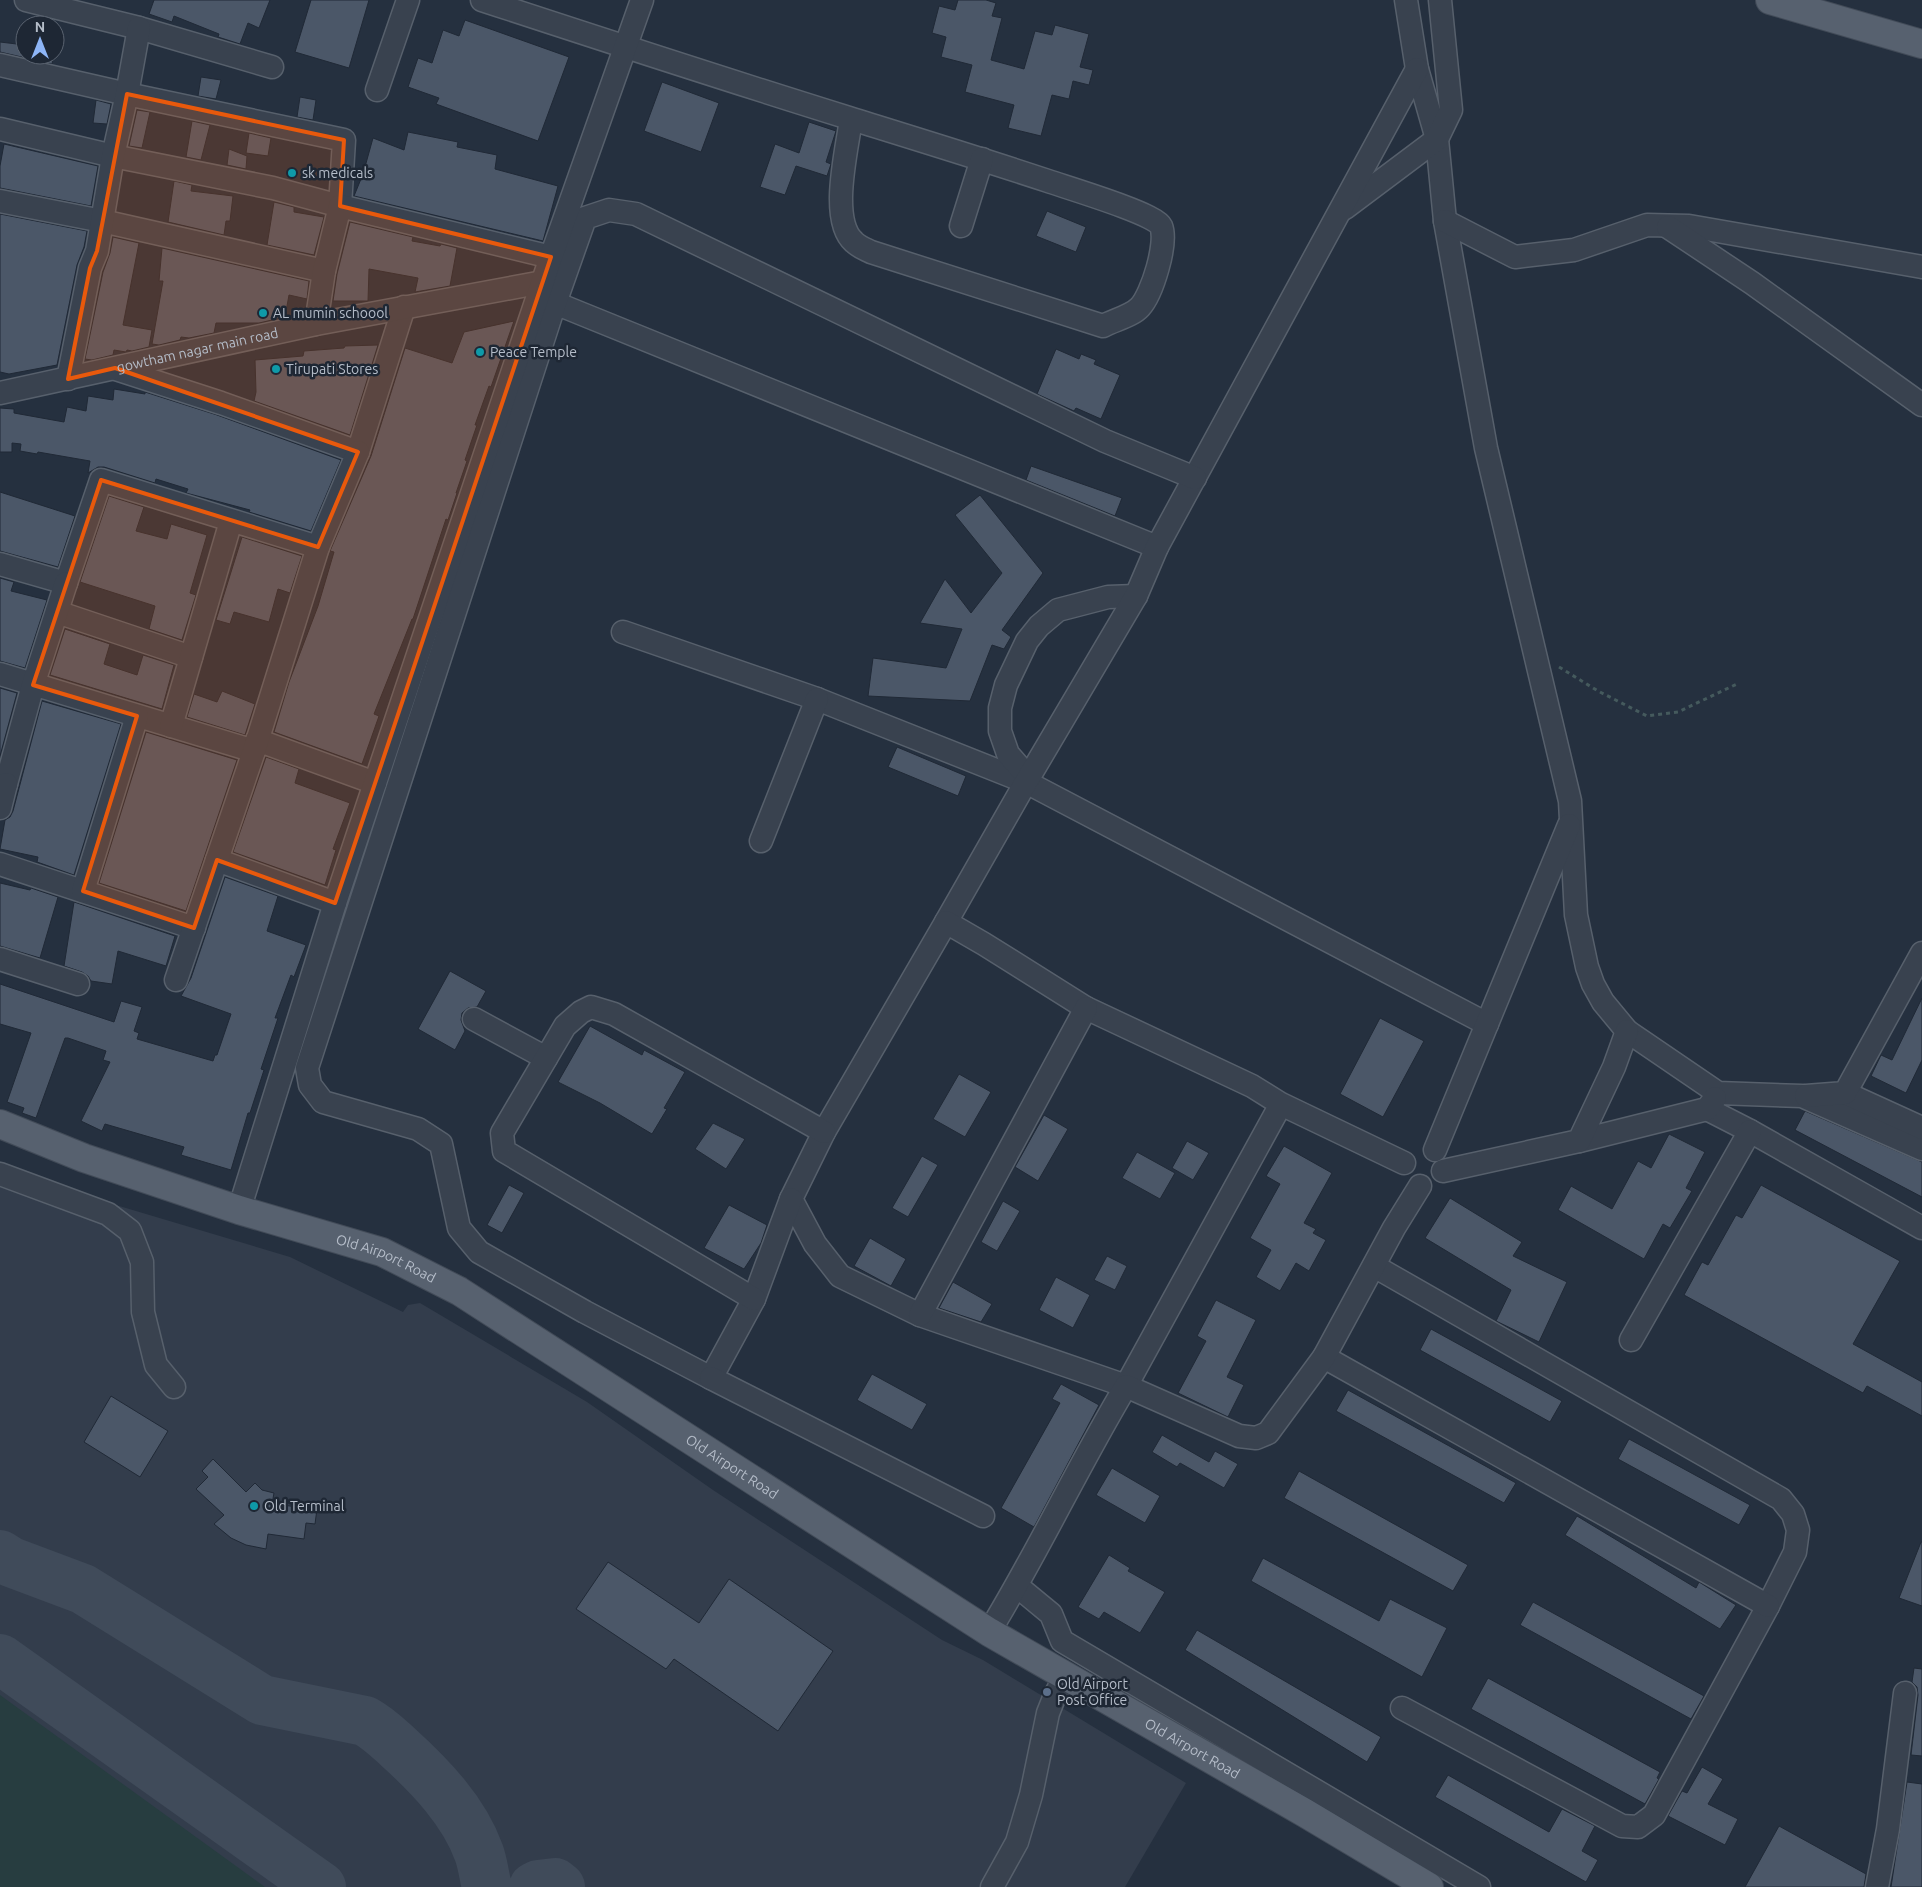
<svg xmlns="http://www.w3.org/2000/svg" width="1922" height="1887" font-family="Ubuntu,sans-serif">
  <rect width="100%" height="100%" fill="#25303f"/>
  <path fill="#333d4c" d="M 0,1161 L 99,1200 L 290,1257 L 403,1312 L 408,1305 L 420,1303 L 587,1402 L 713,1490 L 942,1640 L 983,1660 L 1186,1783 L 1125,1887 L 0,1887 Z"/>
  <path fill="#273d40" d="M 0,1695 L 265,1887 L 0,1887 Z"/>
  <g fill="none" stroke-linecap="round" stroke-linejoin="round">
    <path stroke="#404b5a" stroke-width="50" d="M 0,1555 L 11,1562 L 83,1589 L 262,1700 L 365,1721 C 378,1728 387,1737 398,1747 C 430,1776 464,1811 479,1853 C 483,1864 484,1876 487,1887
      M 0,1659 L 321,1887
      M 534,1887 L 538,1885 L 555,1883 L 560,1887"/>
  </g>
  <path fill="#4b5768" stroke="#202936" d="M 154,0 L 270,0 L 259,28 L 248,23 L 240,44 L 218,37 L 219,34 L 174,16 L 172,22 L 149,14 Z
    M 311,0 L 369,0 L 349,68 L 295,52 Z
    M 958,0 L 986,0 L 996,3 L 992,16 L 1002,18 L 991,60 L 1024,69 L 1035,31 L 1052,35 L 1055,25 L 1089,34 L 1080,67 L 1093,70 L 1089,85 L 1073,81 L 1069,99 L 1052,95 L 1041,136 L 1008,128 L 1014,105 L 965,92 L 972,65 L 941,57 L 946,37 L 932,33 L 939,6 L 955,10 Z
    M 465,20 L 569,57 L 538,141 L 436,104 L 439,98 L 408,87 L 418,58 L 432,63 L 443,30 L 459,36 Z
    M 0,42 L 25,45 L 25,55 L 54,55 L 52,64 L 0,52 Z
    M 201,77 L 221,80 L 216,99 L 198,96 Z
    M 662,82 L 719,103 L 701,152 L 644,131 Z
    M 300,97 L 316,100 L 313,120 L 297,117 Z
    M 96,100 L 111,104 L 107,124 L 93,123 Z
    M 137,110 L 150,112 L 142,148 L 129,146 Z
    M 192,121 L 210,125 L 201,160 L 186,157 Z
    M 809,122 L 836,131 L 826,162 L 831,164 L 827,176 L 796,166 L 785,195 L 760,187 L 775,144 L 799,153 Z
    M 408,132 L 458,142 L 457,147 L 497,155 L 495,169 L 558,186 L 543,241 L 354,196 L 363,174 L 373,138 L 404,150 Z
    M 249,133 L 271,138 L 268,156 L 246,153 Z
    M 4,144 L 98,166 L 91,206 L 0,188 L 0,166 Z
    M 229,149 L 247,156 L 246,169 L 227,165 Z
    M 174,181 L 192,185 L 191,191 L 233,196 L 230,221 L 226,221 L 224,235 L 168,222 Z
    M 274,202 L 294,207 L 294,212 L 324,217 L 314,255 L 267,245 Z
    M 1047,211 L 1086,227 L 1076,252 L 1036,236 Z
    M 0,214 L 87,231 L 84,247 L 77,265 L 57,365 L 9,374 L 0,372 Z
    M 350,222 L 413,237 L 412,241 L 440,246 L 441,244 L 457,248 L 450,286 L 415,292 L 418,278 L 369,269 L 368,301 L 333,301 L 337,274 Z
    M 113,237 L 139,243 L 123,325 L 152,330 L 149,347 L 132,351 L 127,350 L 126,352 L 114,350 L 113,355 L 92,360 L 85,359 L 103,272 L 110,253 Z
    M 162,248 L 309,281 L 307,299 L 289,295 L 285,317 L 259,323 L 216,323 L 214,333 L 189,338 L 181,337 L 180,340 L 159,345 L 152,344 L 163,281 L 159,281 Z
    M 514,321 L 491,387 L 489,386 L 475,425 L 477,425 L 465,460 L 467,461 L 456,493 L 457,493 L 448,520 L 446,519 L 413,619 L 412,619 L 374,714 L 379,716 L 362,764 L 274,732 L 289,682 L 318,606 L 334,552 L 330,551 L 371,456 L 405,348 L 452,363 L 464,332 Z
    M 378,345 L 350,435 L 254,401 L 256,392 L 255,360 L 303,356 L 304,351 L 344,348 L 345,346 Z
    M 1056,349 L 1079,359 L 1081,354 L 1096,360 L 1094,364 L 1120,375 L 1101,419 L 1076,408 L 1074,411 L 1037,394 Z
    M 114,389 L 145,394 L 145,392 L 217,415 L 341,460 L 311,531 L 249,512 L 250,510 L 186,493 L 188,489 L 156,479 L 155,483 L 104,467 L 98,467 L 88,473 L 90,461 L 38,452 L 37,454 L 20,451 L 21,444 L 12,443 L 12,452 L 0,452 L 0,408 L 14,409 L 14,413 L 64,422 L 67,407 L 86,411 L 88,396 L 113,400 Z
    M 1031,466 L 1122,498 L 1115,516 L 1026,480 Z
    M 0,492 L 75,516 L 58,567 L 0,551 Z
    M 980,495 L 1043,573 L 1002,630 L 1011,637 L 1004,649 L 992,645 L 970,701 L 868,696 L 873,658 L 946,668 L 962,629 L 920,623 L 945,579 L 971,613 L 1002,573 L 955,515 Z
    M 109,496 L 144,507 L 136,531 L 167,539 L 171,524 L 207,535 L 190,593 L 196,595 L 182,640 L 149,629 L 155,606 L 80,582 Z
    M 242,537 L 302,556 L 290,593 L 278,589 L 269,622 L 234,612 L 230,624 L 216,620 Z
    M 0,578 L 14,582 L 11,591 L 47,600 L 25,668 L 0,661 Z
    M 65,629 L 110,644 L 104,664 L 137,675 L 143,655 L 174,665 L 162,709 L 50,675 Z
    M 0,688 L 17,693 L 0,756 Z
    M 222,691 L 255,704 L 245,735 L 187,717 L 194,694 L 217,702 Z
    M 42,701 L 121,724 L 74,875 L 37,862 L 38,857 L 0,849 L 5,820 L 10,817 L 13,811 Z
    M 146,732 L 237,760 L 186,911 L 99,883 Z
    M 897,747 L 966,776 L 958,796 L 888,767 Z
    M 266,757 L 299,769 L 295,783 L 350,803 L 333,849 L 336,850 L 325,885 L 233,852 Z
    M 225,877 L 278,896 L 267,931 L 306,945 L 294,977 L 291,975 L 275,1018 L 278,1018 L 261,1069 L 264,1070 L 250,1113 L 248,1113 L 231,1170 L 181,1155 L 184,1147 L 105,1124 L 102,1131 L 81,1121 L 110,1062 L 103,1060 L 106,1051 L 68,1038 L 65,1038 L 36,1118 L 22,1113 L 24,1108 L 7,1102 L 31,1033 L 0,1024 L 0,984 L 114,1022 L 121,1001 L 142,1007 L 134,1031 L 139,1033 L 137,1039 L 213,1061 L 215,1055 L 217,1055 L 231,1014 L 181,996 L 191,978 Z
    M 0,883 L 30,890 L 31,888 L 58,897 L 40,958 L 0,946 Z
    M 74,902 L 175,936 L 166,966 L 118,951 L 112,984 L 91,981 L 88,976 L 82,972 L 64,966 Z
    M 450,971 L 486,991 L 477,1007 L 468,1008 L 462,1013 L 461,1020 L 465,1031 L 455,1050 L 418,1029 Z
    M 1922,998 L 1922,1060 L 1906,1093 L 1871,1076 L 1881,1055 L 1892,1060 Z
    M 1380,1018 L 1424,1041 L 1383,1117 L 1340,1094 Z
    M 590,1026 L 642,1055 L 644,1050 L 685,1072 L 664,1108 L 667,1109 L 652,1134 L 600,1103 L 558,1082 Z
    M 959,1074 L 991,1092 L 965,1137 L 933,1119 Z
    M 1805,1111 L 1922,1162 L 1922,1197 L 1795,1130 Z
    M 1044,1115 L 1068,1129 L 1038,1181 L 1015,1167 Z
    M 713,1123 L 745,1139 L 726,1169 L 695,1149 Z
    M 1669,1134 L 1705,1152 L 1686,1188 L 1692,1191 L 1670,1228 L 1663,1224 L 1644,1259 L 1558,1210 L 1571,1186 L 1612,1209 L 1638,1161 L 1651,1168 Z
    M 1187,1141 L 1209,1153 L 1193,1180 L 1172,1168 Z
    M 1284,1146 L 1332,1173 L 1304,1223 L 1316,1229 L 1313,1233 L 1326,1240 L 1309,1271 L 1296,1263 L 1280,1291 L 1256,1277 L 1271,1250 L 1250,1238 L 1280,1184 L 1266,1176 Z
    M 1137,1152 L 1175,1173 L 1160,1199 L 1122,1178 Z
    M 922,1156 L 938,1165 L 908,1217 L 892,1208 Z
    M 509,1185 L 524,1193 L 502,1233 L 487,1225 Z
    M 1761,1185 L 1900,1261 L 1853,1344 L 1922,1382 L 1922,1416 L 1867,1386 L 1863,1393 L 1684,1295 L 1702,1262 L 1708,1265 L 1736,1215 L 1742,1218 Z
    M 1450,1198 L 1522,1242 L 1513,1256 L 1567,1282 L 1539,1342 L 1496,1321 L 1511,1290 L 1425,1238 Z
    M 1003,1201 L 1020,1211 L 997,1251 L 981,1242 Z
    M 729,1205 L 767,1225 L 761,1243 L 744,1269 L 704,1248 Z
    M 870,1238 L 906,1259 L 891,1286 L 854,1266 Z
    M 1107,1256 L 1127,1266 L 1115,1290 L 1094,1280 Z
    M 1056,1277 L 1090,1295 L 1073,1328 L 1039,1310 Z
    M 953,1282 L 992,1304 L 981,1322 L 939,1308 Z
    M 1216,1300 L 1256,1320 L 1227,1377 L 1244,1385 L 1228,1417 L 1178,1393 L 1206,1341 L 1197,1336 Z
    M 1431,1329 L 1562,1401 L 1550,1422 L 1420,1350 Z
    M 872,1374 L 927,1404 L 912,1430 L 857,1400 Z
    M 1061,1384 L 1099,1405 L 1034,1527 L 1001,1508 L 1060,1403 L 1052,1399 Z
    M 1348,1390 L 1516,1483 L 1504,1503 L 1336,1411 Z
    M 111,1396 L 168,1431 L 140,1477 L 84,1442 Z
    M 1162,1435 L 1209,1462 L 1215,1451 L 1238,1464 L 1224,1488 L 1180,1463 L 1177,1467 L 1152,1452 Z
    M 1629,1439 L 1750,1505 L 1739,1525 L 1618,1459 Z
    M 213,1459 L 246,1492 L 255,1483 L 262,1490 L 274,1493 L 272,1504 L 317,1509 L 315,1524 L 306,1523 L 304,1539 L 268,1534 L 266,1549 L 246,1545 L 231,1538 L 214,1524 L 224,1515 L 196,1489 L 208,1477 L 202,1471 Z
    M 1112,1468 L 1160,1496 L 1145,1523 L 1096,1495 Z
    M 1299,1471 L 1468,1565 L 1453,1591 L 1284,1498 Z
    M 1577,1516 L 1696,1588 L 1699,1582 L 1736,1605 L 1720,1629 L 1565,1535 Z
    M 1921,1542 L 1922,1542 L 1922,1606 L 1899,1598 Z
    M 1109,1555 L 1130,1568 L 1128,1571 L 1165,1592 L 1140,1633 L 1104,1612 L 1099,1619 L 1078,1607 Z
    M 1263,1558 L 1379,1621 L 1390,1599 L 1447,1628 L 1422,1677 L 1251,1581 Z
    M 608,1562 L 699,1623 L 729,1579 L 833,1651 L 778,1731 L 674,1659 L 666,1669 L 576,1609 Z
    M 1533,1602 L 1704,1696 L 1691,1719 L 1520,1625 Z
    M 1197,1630 L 1381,1737 L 1367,1762 L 1185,1650 Z
    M 1914,1668 L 1922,1669 L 1922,1756 L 1911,1755 L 1918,1695 L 1917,1687 L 1912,1682 Z
    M 1488,1678 L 1660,1772 L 1657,1778 L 1659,1779 L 1645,1804 L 1471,1709 Z
    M 1702,1767 L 1723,1779 L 1708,1804 L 1738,1819 L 1725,1845 L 1668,1816 L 1682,1791 L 1687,1793 Z
    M 1448,1775 L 1549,1832 L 1562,1809 L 1595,1826 L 1582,1851 L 1598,1860 L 1586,1882 L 1435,1797 Z
    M 1907,1782 L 1922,1784 L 1922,1887 L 1891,1887 Z
    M 1779,1826 L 1866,1874 L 1864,1887 L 1745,1887 Z"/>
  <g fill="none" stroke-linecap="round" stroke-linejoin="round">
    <defs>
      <g id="minor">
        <path d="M 26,0 L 139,28 L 272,67"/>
        <path d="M 482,0 C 604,40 727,80 849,118 C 916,139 982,159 1048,181 C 1065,187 1156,214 1161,226 C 1168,243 1152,294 1140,307 C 1132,316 1114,320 1103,326 L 871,252 C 865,249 859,247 854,242 C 829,220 847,150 851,119"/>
        <path d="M 1406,0 L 1417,69 L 1437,139 L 1445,221 L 1486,448 L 1570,801 L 1576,915 L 1587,967 L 1593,984 L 1603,1002 L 1627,1031 L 1718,1093 L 1802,1096 L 1922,1149"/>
        <path d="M 0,65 L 127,94 L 344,140 L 340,206 L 273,188 L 113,156 L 0,129"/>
        <path d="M 377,90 L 408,0"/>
        <path d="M 0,201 L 102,221 L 324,271"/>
        <path d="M 1345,208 L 1437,139 L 1451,110 L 1440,0"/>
        <path d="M 1445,221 L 1515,257 L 1574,250 L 1647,225 L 1689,226 L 1922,267"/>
        <path d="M 961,226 L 982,159"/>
        <path d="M 1668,227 L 1752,283 L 1922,405"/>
        <path d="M 555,303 L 1157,547"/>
        <path d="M 316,324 L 324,271 L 340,206 L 551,257"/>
        <path d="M 116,369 L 221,403 L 358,452 L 404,307"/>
        <path d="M 68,379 L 90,268 L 97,251 L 113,156 L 127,94 L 139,28"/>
        <path id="s1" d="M 0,393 L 316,324 L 543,282"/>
        <path d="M 0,564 L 66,583 L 101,480 L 318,547"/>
        <path d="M 57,612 L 191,657"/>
        <path d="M 623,632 L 817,699 L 1026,782 L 1487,1024"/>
        <path d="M 0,674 L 254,751"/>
        <path d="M 171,726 L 231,521"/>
        <path d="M 257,740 L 375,783"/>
        <path d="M 1029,778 L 1008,754 L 1000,731 L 1000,708 L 1006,685 L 1027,641 L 1039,626 L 1058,610 L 1108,597 L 1136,596"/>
        <path d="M 0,782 L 6,784 L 33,685 L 66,583"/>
        <path d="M 0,808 L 6,784"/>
        <path d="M 761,841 L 817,699"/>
        <path d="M 217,860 L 335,903"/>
        <path d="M 0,864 L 194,928"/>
        <path d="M 83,891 L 137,716"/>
        <path d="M 946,922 L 1026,782 L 1136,596 L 1157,547 L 1417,69"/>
        <path d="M 0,959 L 78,984"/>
        <path d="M 176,980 L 254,751 L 318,547 L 358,452"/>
        <path d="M 474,1019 L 546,1058"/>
        <path d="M 1845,1093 L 1922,1128"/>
        <path d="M 1806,1096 L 1845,1093 L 1922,953"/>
        <path d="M 1281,1104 L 1126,1386 L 920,1315 L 840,1276 L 815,1244 L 791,1199 L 824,1132 L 946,922 L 984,944 L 1086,1008 L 1252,1086 L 1281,1104 L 1404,1163"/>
        <path d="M 1707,1109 L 1750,1131 L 1922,1228"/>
        <path d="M 1579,1141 L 1707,1109 L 1715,1098"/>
        <path d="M 1435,1150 L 1569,825"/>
        <path d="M 1443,1171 L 1579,1141 L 1614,1067 L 1627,1031"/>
        <path d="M 0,1174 L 108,1214 L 130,1231 L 142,1262 L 143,1312 L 156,1365 L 174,1387"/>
        <path d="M 791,1199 L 754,1299 L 711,1378 L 585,1312 L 479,1252 L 459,1228 L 441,1144 L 418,1129 L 323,1102 L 310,1085 L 307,1068 L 555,303 L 585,218 L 609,210 L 636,214 L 1105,441 L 1195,478"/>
        <path d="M 239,1210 L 335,903 L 375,783 L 551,257 L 642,0"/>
        <path d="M 1374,1266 L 1781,1499 L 1793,1514 L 1798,1530 L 1795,1552 L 1768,1606 L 1654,1815 L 1638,1827 L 1622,1826 L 1402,1708"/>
        <path d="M 754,1299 L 504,1151 L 502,1133 L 565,1026 L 581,1012 L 591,1007 L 614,1014 L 824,1132"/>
        <path d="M 920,1315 L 1086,1008"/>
        <path d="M 1631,1340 L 1750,1131"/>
        <path d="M 1324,1357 L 1768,1606"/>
        <path d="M 711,1378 L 983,1516"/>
        <path d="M 1017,1586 L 1051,1614 L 1062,1641 L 1479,1887"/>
        <path d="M 989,1632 C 1038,1552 1078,1466 1126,1386 L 1239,1436 L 1256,1438 L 1268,1433 L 1324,1357 L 1394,1228 L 1420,1186"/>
        <path d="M 992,1887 L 1017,1842 L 1031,1795 L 1048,1713 L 1056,1693 L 1066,1676"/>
        <path d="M 1877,1887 L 1888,1829 L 1905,1693"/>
      </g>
      <g id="major">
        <path d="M 1770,0 L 1922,44"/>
        <path id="s2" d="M 0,1124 L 84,1158 L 239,1210 L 382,1252 L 459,1291 L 989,1632 L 1305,1813 L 1429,1887"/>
      </g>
    </defs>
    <use href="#minor" stroke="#57606c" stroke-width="25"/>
    <use href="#major" stroke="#424b58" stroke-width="30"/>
    <path stroke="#455a5d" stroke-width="3" stroke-dasharray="4 4" stroke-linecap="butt" d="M 1559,667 L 1598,691 L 1647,716 L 1678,712 L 1739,683"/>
    <use href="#minor" stroke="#39424f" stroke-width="22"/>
    <use href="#major" stroke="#57616f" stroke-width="28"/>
  </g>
  <path fill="#e8590c" fill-opacity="0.2" stroke="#e8590c" stroke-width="4" stroke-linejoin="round" d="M 127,94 L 344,140 L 340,206 L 551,257 L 335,903 L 217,860 L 194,928 L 83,891 L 137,716 L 33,685 L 101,480 L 318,547 L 358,452 L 115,368 L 68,379 L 90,268 L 97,251 Z"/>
  <g fill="#0f9aa8" stroke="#1e2734" stroke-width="2">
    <circle cx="292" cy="173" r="5"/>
    <circle cx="263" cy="313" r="5"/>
    <circle cx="480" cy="352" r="5"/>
    <circle cx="276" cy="369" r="5"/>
    <circle cx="254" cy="1506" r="5"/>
  </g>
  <circle fill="#5c6f8a" stroke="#1e2734" stroke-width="2" cx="1047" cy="1692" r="5"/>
  <g text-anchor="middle" stroke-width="5" stroke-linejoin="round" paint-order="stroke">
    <g font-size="14" fill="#b5bdc9" stroke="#1e2734" text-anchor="start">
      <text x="302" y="178">sk medicals</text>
      <text x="273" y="318">AL mumin schoool</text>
      <text x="490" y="357">Peace Temple</text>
      <text x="286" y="374">Tirupati Stores</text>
      <text x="264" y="1511">Old Terminal</text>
      <text x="1057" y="1689">Old Airport<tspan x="1057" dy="16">Post Office</tspan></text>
    </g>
    <g font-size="14" fill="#b5bdc9" stroke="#1e2734">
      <text dy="5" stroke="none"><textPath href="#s1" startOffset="202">gowtham nagar main road</textPath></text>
      <text dy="5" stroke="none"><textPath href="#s2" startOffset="409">Old Airport Road</textPath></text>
      <text dy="5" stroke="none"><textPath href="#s2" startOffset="814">Old Airport Road</textPath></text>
      <text dy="5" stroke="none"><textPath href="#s2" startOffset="1354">Old Airport Road</textPath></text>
    </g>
  </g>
  <g transform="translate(40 40)"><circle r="24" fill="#1e2734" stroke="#5a6370"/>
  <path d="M0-4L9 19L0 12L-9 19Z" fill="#8eb5f6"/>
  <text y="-8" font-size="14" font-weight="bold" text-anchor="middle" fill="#b5bdc9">N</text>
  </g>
</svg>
